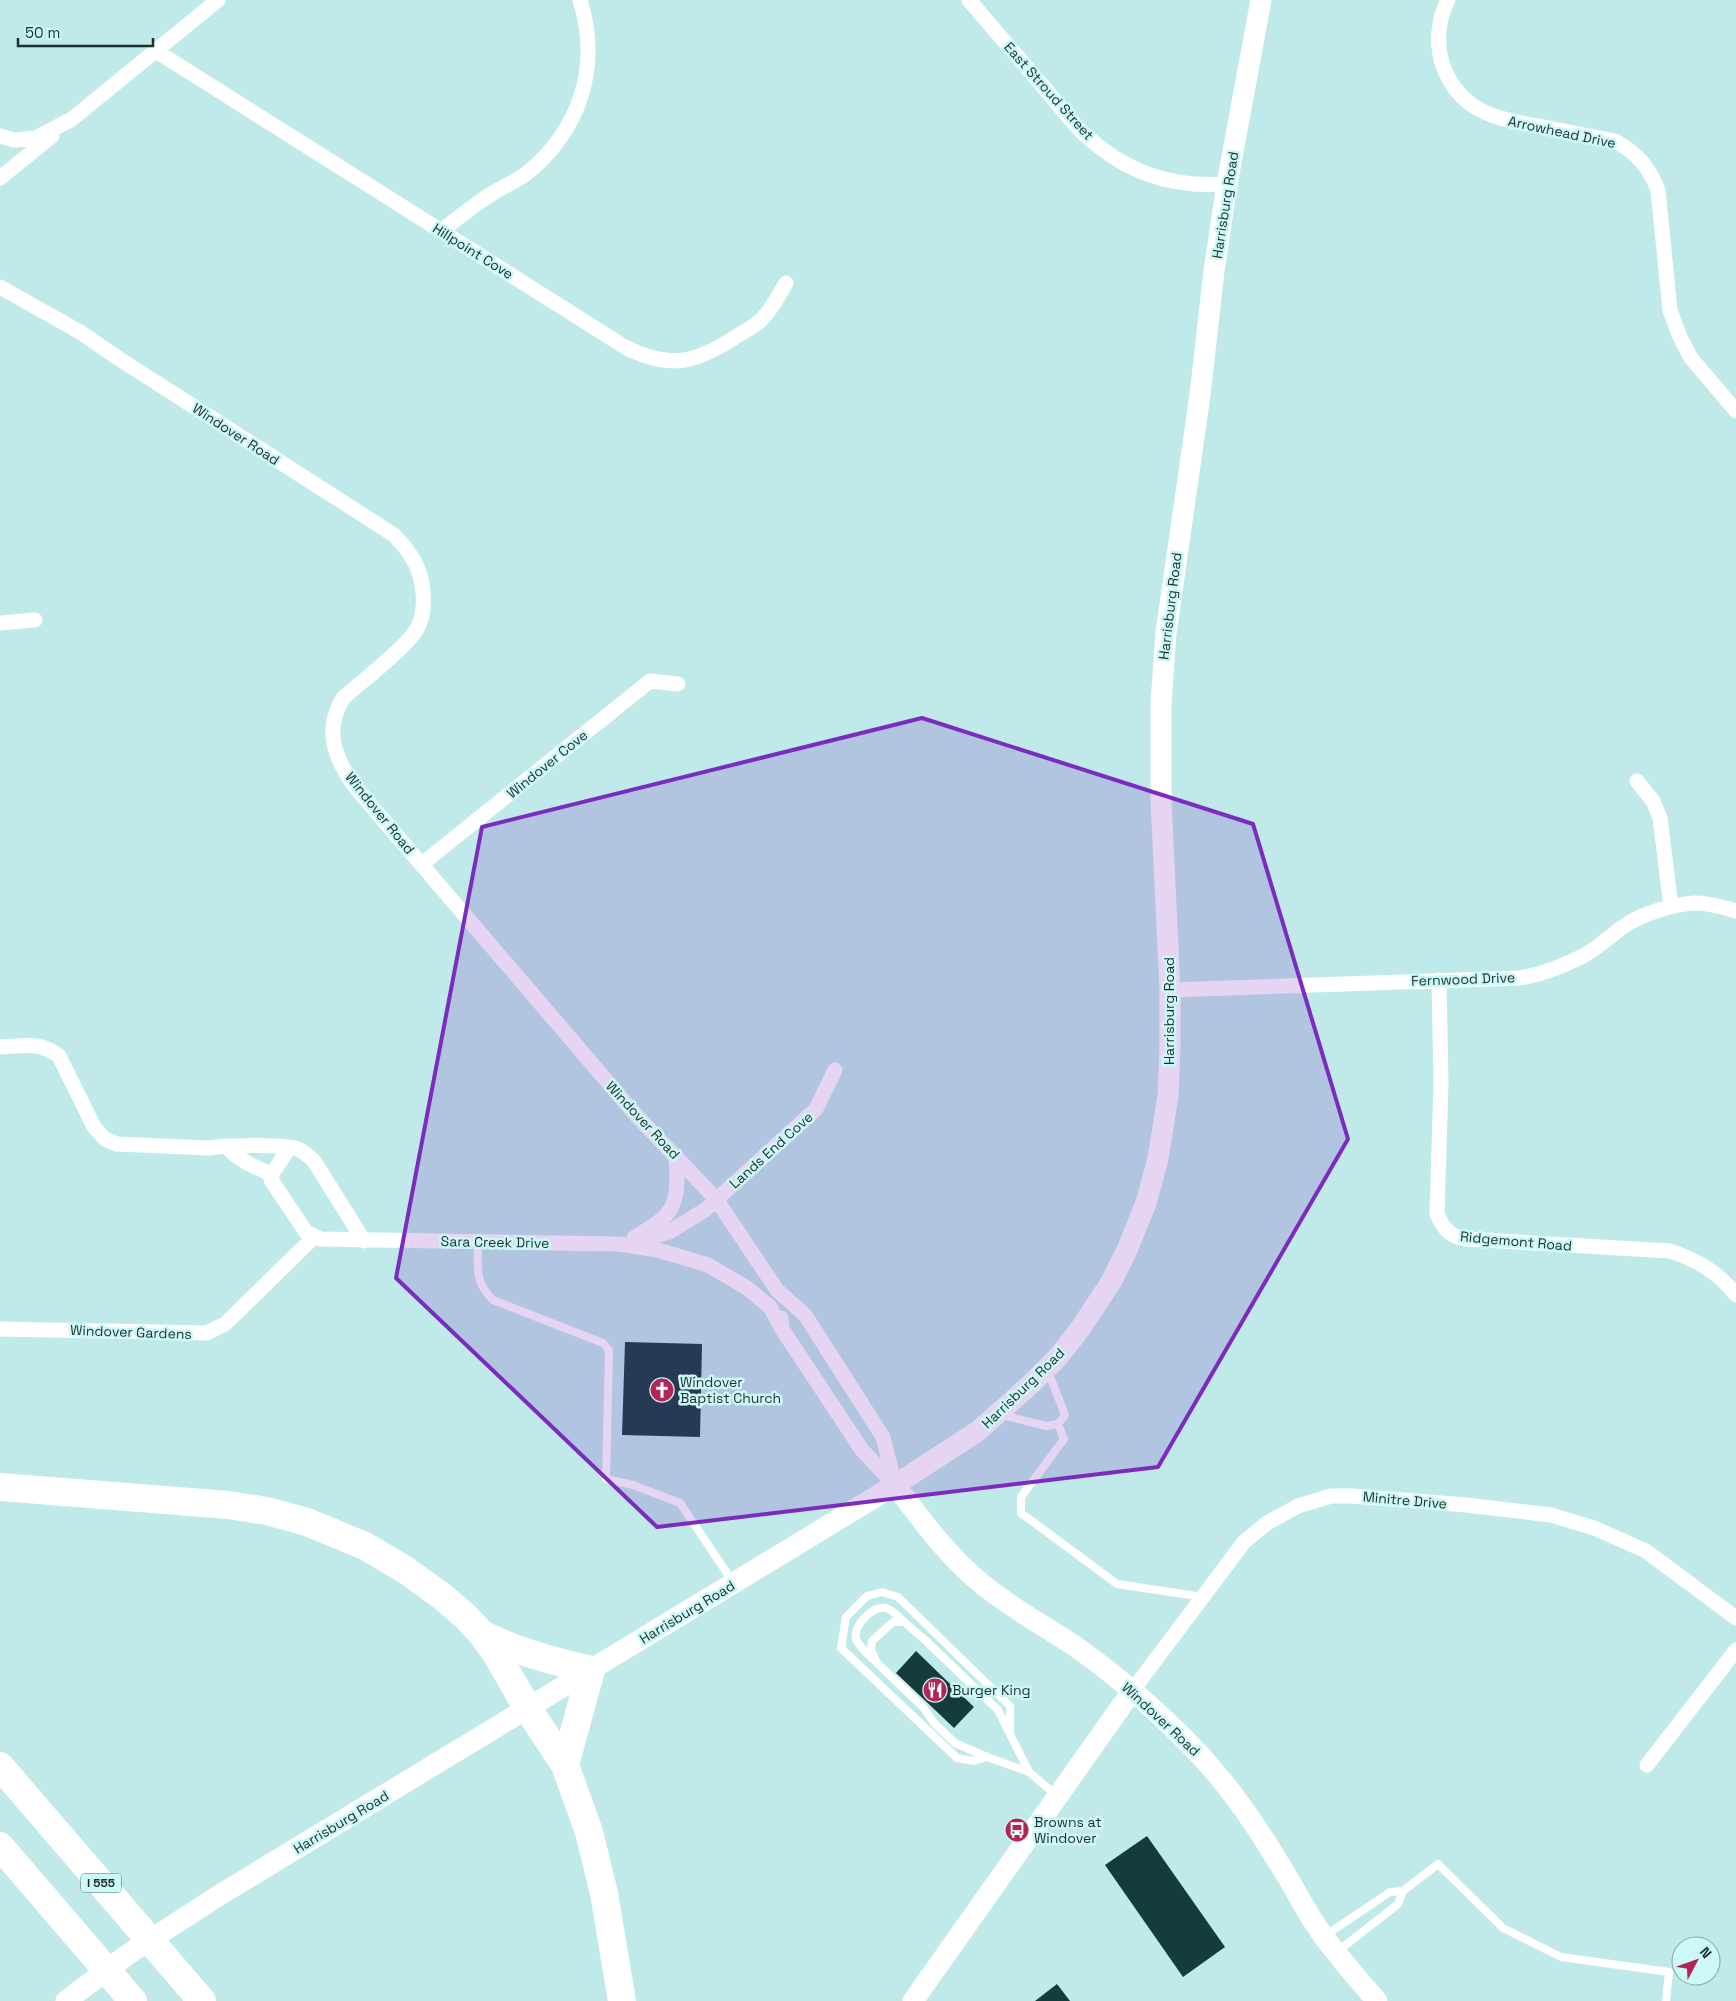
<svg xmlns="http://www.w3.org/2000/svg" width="1736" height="2001" font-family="'Space Grotesk',sans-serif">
  <rect width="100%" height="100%" fill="#bfeae9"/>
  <path fill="#133c3b" d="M 625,1342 L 702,1344 L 700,1437 L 622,1435 Z
    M 916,1651 L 974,1707 L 954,1728 L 896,1673 Z
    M 1147,1836 L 1225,1947 L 1183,1977 L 1105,1865 Z
    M 1057,1984 L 1070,2001 L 1035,2001 Z"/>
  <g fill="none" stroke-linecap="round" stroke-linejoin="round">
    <path stroke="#fff" stroke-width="8" d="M 478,1242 C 478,1266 474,1282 493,1300 L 603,1343 L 609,1350 L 606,1479 L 633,1485 L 680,1503 L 733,1582
      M 1002,1415 L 1046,1426 L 1058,1424 L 1065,1415 L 1048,1371
      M 1058,1424 L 1064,1439 L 1021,1497 L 1021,1513 L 1117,1584 L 1203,1597
      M 874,1660 C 868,1654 859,1647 856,1639 C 853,1626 872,1606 885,1608 C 892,1609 899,1617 904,1622
      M 987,1757 L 955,1743 L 934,1723 L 923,1707 L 877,1663 L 871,1650 L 872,1641 L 893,1622 L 904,1622 L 925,1640 L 998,1710 L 1009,1732
      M 1029,1772 L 1010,1734 L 1010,1706 L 898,1597 L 882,1592 L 867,1596 L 846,1617 L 841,1648 L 957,1758 L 974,1761 L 987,1757 L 1029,1772 L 1056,1795
      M 1403,1891 L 1438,1864 L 1503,1928 L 1561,1957 L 1669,1972 L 1666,2001
      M 1326,1935 L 1390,1892 L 1403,1891 L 1398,1904 L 1338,1951"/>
    <path stroke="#fff" stroke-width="15" d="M 969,0 C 993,28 1017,56 1041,84 C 1055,100 1067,117 1081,131 C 1124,172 1169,188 1227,184
      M 1448,0 C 1438,19 1436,43 1442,63 C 1459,113 1497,119 1543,127 C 1567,132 1591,136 1615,141 C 1637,153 1649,167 1658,190 L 1670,310 L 1679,335 L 1691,358 L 1736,411
      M 156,51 L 625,347 C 670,370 696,363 737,336 C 745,331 756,326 762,319 C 772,309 779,295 786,283
      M 0,136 L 14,140 L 36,138 L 72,119 L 218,0
      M 0,178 L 52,136
      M 441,231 C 458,218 475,204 493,193 C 504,186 516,181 526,174 C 580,130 601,67 580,0
      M 0,287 L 80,332 L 118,358 L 394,535 C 399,541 405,546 409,553 C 425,574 430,615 412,636 C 392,659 366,678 343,698 C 323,731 335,759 356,788 L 635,1114 L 716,1199 L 777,1290 L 805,1315 L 883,1437 L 895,1485
      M 0,623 L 35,620
      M 1637,781 L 1653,801 L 1660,818 L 1671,907
      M 422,864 L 650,681 L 678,684
      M 1439,980 L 1441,1082 L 1437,1214 C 1443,1228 1450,1237 1466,1239 L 1670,1251 C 1697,1260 1718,1272 1736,1295
      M 1170,990 L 1519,978 C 1541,975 1563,966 1583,956 C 1598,948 1610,936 1623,927 C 1640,914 1674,904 1695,903 C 1708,903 1723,907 1736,911
      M 0,1047 C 24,1046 39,1041 59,1056 L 94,1127 L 105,1139 L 117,1144 L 209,1148 L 226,1146 C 238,1160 255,1168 272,1174
      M 226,1146 C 248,1146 272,1144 294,1148 C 302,1149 308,1156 314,1161 L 364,1241
      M 272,1174 L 271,1180 L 306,1232 L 320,1239 L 619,1244 L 658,1250 L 708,1265 L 747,1288 L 770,1307 L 782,1329
      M 272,1174 L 289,1148
      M 634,1238 C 644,1231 659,1224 667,1214 C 680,1199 677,1174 676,1156
      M 631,1243 L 669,1232 L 705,1210 L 816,1109 L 835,1070
      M 781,1318 L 782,1329 L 862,1450 L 894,1484
      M 0,1329 L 207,1333 L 225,1324 L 314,1237
      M 1132,1691 L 1244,1542 L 1267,1523 L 1298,1506 L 1331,1496 L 1352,1496 L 1466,1505 L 1551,1515 L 1594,1528 L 1646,1551 L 1736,1618
      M 1647,1765 L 1736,1650"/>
    <path stroke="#fff" stroke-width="21" d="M 895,1485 C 922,1520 947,1556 982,1584 C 1011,1608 1045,1626 1076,1647 C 1120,1678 1162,1715 1199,1754 C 1229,1786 1254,1822 1277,1860 C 1293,1884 1305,1911 1322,1934 C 1339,1958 1358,1979 1377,2001
      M 66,2001 L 127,1955 L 218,1896 L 895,1485 L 978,1431 L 1031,1384 L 1058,1357 L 1080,1329 L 1111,1282 L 1127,1250 L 1146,1203 L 1158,1159 L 1168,1096 L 1170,1046 L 1170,990 L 1161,800 L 1161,703 L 1166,633 L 1200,395 L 1214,271 L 1227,184 L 1261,0
      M 913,2001 L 1132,1691"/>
    <path stroke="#fff" stroke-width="28" d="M 0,1487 L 228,1505 L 267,1511 L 307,1522 L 365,1546 L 404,1569 L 443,1597 L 466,1617 L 482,1634 L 495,1652 L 528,1709 L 565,1765 L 589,1832 L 604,1893 L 622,2001
      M 482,1634 C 518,1652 552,1661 591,1670 L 565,1765
      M 0,1766 L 202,2001
      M 0,1846 L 133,2001"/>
  </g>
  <path fill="#7b2cbf" fill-opacity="0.2" stroke="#7b2cbf" stroke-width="4" stroke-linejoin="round" d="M 922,718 L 1253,824 L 1348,1139 L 1158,1467 L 657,1527 L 396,1278 L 482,827 Z"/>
  <defs>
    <symbol id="church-disc" viewBox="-11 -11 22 22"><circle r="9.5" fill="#b32457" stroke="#ccf8f7"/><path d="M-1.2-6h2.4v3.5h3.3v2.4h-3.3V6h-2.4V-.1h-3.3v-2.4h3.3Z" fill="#fff"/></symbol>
    <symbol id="restaurant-disc" viewBox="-11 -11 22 22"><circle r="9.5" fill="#b32457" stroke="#ccf8f7"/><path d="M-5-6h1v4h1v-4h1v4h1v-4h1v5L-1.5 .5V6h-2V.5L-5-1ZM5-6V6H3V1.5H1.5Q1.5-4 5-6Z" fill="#fff"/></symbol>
    <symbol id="bus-disc" viewBox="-11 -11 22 22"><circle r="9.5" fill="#b32457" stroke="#ccf8f7"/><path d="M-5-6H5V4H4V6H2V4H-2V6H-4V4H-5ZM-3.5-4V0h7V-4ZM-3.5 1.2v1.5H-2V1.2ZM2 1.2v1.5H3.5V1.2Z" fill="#fff"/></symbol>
  </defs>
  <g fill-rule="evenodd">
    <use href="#church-disc" x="648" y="1376" width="28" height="28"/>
    <use href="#restaurant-disc" x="921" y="1676" width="28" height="28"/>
    <use href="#bus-disc" x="1003" y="1816" width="28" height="28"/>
  </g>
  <g text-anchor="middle" stroke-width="5" stroke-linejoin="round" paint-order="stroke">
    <rect fill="#ccf8f7" stroke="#526b6b" stroke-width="1" x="81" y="1873.5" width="40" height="19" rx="4"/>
    <g font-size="12" font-weight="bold" fill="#1e2f2f">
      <text x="101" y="1887">I 555</text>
    </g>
    <g font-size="14" fill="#1e2f2f" stroke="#ccf8f7">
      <text transform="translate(1049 91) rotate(48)" y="5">East Stroud Street</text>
      <text transform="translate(1562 132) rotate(12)" y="5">Arrowhead Drive</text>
      <text transform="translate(1225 205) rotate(-81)" y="5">Harrisburg Road</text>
      <text transform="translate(473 251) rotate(32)" y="5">Hillpoint Cove</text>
      <text transform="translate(236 434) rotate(33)" y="5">Windover Road</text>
      <text transform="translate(1170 606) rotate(-83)" y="5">Harrisburg Road</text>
      <text transform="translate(547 764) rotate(-39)" y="5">Windover Cove</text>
      <text transform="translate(380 813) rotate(51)" y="5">Windover Road</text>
      <text transform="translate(1463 979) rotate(-2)" y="5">Fernwood Drive</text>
      <text transform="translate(1169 1011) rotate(-90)" y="5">Harrisburg Road</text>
      <text transform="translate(643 1120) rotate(47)" y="5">Windover Road</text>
      <text transform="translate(771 1150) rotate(-42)" y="5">Lands End Cove</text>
      <text transform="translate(1516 1241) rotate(5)" y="5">Ridgemont Road</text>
      <text transform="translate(495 1242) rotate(1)" y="5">Sara Creek Drive</text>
      <text transform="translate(131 1332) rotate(2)" y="5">Windover Gardens</text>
      <text transform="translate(1023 1388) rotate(-44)" y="5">Harrisburg Road</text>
      <text transform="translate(1405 1500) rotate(5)" y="5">Minitre Drive</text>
      <text transform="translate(687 1612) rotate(-31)" y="5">Harrisburg Road</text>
      <text transform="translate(1161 1719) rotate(43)" y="5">Windover Road</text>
      <text transform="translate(341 1822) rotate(-31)" y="5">Harrisburg Road</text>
    </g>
    <g font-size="14" fill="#1e2f2f" stroke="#ccf8f7" text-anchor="start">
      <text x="680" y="1387">Windover<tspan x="680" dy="16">Baptist Church</tspan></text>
      <text x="952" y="1695">Burger King</text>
      <text x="1034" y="1827">Browns at<tspan x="1034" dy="16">Windover</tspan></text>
    </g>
  </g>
  <g transform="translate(1696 1961) rotate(49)"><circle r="24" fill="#ccf8f7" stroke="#86a8a7"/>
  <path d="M0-4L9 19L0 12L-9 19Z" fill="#b32457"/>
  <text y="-8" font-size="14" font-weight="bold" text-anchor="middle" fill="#1e2f2f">N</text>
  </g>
  <path d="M18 38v8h135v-8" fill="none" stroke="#1e2f2f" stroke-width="2.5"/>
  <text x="25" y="38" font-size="15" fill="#1e2f2f" stroke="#ccf8f7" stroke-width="4" paint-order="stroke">50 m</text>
</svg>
